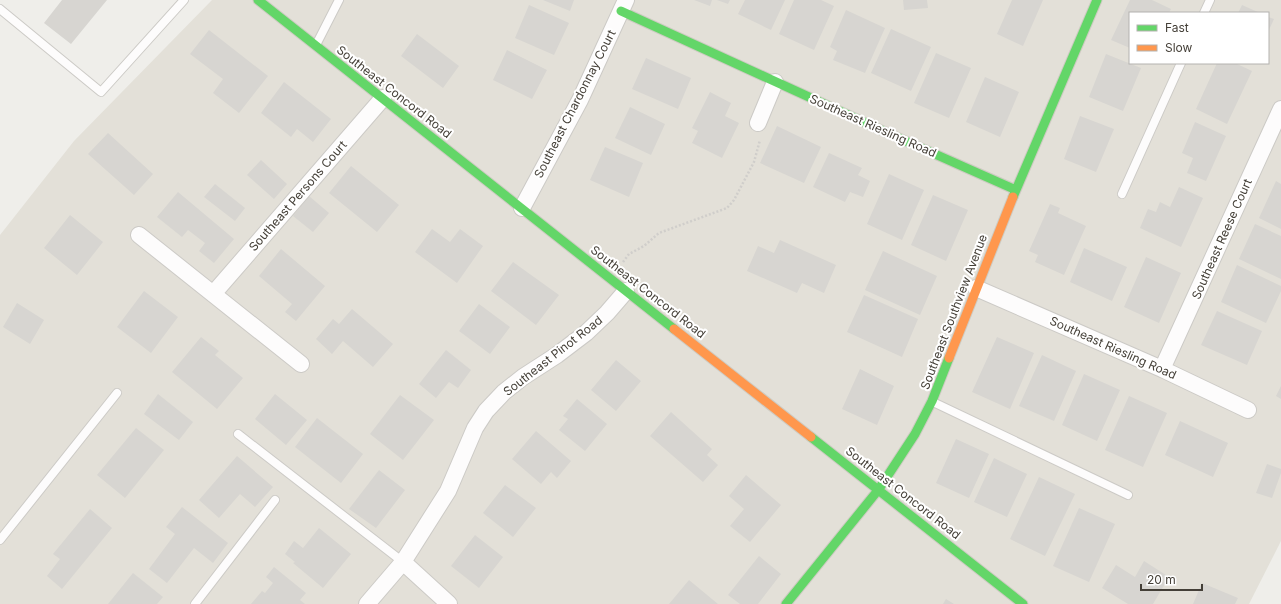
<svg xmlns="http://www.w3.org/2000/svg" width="1281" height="604" font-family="Inter,sans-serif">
  <rect width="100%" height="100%" fill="#efeeea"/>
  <path fill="#e3e0d8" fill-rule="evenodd" d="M 212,0 L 1281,0 L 1281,541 L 1249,604 L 0,604 L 0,235 L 74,141 ZM 1130,13 L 1268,13 L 1268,63 L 1130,63 Z"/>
  <path fill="#d7d5d1" d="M 62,0 L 107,0 L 71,44 L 44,23 Z
    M 543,0 L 574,0 L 570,11 Z
    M 694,0 L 712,0 L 710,6 Z
    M 717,0 L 730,0 L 728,4 Z
    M 745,0 L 785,0 L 771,30 L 738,14 Z
    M 794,0 L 821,0 L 834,6 L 814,50 L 779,34 Z
    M 903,0 L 927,0 L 928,8 L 904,10 Z
    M 1012,0 L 1043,0 L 1023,46 L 997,34 Z
    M 1130,0 L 1152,0 L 1171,9 L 1169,13 L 1130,13 L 1130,48 L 1111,40 Z
    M 529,5 L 569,23 L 554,55 L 515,38 Z
    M 1242,5 L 1260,13 L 1238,13 Z
    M 846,10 L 885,28 L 865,73 L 833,60 L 837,51 L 830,47 Z
    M 1268,17 L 1274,19 L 1268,32 Z
    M 891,29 L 931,47 L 911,91 L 871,73 Z
    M 209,30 L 268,76 L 239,113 L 213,93 L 223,79 L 190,54 Z
    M 417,34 L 459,66 L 443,88 L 401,56 Z
    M 507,50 L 547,70 L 532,99 L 493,80 Z
    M 936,53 L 971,68 L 949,118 L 914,103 Z
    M 1106,54 L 1141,68 L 1123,111 L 1089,97 Z
    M 646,58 L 691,78 L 678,109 L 632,89 Z
    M 1217,63 L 1235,63 L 1252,71 L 1227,124 L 1196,109 Z
    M 985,77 L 1019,92 L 1000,137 L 966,122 Z
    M 284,82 L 331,119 L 313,142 L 297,129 L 291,137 L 261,113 Z
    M 710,92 L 731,103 L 725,116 L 739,123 L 722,158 L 692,143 L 698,131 L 692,128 Z
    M 630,107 L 665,124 L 651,155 L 615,138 Z
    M 1080,116 L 1114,129 L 1096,172 L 1064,159 Z
    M 1195,122 L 1226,136 L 1206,181 L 1187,173 L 1193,158 L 1182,153 Z
    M 777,126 L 821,147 L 804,183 L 760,163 Z
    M 108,133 L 153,174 L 134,195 L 88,154 Z
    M 605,147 L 643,163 L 629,197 L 590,180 Z
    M 829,153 L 862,168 L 858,175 L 870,181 L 863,197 L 850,192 L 845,202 L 813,187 Z
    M 261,160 L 287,184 L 274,199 L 247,175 Z
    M 351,166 L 399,205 L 377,232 L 329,193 Z
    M 889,174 L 924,190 L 902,240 L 867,224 Z
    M 1276,181 L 1281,184 L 1281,229 L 1259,218 Z
    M 215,184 L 245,208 L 235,221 L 204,197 Z
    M 1179,187 L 1203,198 L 1181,247 L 1140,228 L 1148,209 L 1156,212 L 1160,202 L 1170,207 Z
    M 178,192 L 234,239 L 214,263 L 199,251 L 205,243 L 188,230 L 182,237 L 157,217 Z
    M 933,195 L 968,210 L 946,261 L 911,245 Z
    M 309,196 L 329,213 L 313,232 L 293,216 Z
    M 1050,204 L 1060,208 L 1058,213 L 1086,226 L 1064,275 L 1035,262 L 1038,255 L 1029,251 Z
    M 70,215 L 103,242 L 77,275 L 44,248 Z
    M 1255,224 L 1281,236 L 1281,279 L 1239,259 Z
    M 432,229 L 450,242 L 460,229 L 483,246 L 457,283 L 415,252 Z
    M 780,240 L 836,265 L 824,293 L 802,283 L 797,293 L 747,271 L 758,246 L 774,253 Z
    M 1084,248 L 1127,267 L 1112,301 L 1070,282 Z
    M 281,249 L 325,286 L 296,321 L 285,312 L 292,304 L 259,276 Z
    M 883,251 L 937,276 L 920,315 L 865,290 Z
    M 1146,257 L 1181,273 L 1159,323 L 1124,307 Z
    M 513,262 L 559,295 L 536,325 L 491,291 Z
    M 1237,265 L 1281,286 L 1281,291 L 1266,323 L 1221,302 Z
    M 144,291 L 178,317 L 151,353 L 117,327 Z
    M 864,295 L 918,319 L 902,357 L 847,332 Z
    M 17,303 L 44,320 L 30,344 L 3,327 Z
    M 479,304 L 510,327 L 490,354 L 459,331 Z
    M 352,309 L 393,344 L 373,367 L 343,341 L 332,354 L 316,339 L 333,319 L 339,324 Z
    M 1217,311 L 1262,331 L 1247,365 L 1201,345 Z
    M 201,337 L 219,351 L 215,355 L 243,378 L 217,409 L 172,372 Z
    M 997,337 L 1034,353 L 1010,409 L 972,392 Z
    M 446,350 L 471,370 L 458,388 L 449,382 L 436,398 L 419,384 Z
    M 1042,355 L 1076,371 L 1054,421 L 1019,406 Z
    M 616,360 L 641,381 L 616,411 L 591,390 Z
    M 860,369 L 894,386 L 877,425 L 842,409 Z
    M 1084,374 L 1120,390 L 1097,441 L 1062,425 Z
    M 1281,386 L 1281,399 L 1276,396 Z
    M 158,394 L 193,422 L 179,440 L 144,414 Z
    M 275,394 L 307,420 L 286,445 L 255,419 Z
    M 400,395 L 434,420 L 403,460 L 370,434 Z
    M 1129,396 L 1167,413 L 1143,467 L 1105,450 Z
    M 577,399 L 607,424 L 585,451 L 559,430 L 568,419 L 563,416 Z
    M 671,412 L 712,449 L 707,455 L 718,465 L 703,482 L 650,436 Z
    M 317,418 L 363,454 L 341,483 L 295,447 Z
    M 1180,421 L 1228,443 L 1213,477 L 1165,455 Z
    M 136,428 L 164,450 L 125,498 L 97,475 Z
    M 536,431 L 571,461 L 557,478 L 551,472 L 541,484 L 512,459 Z
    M 956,439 L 989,454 L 969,498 L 936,483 Z
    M 237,456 L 273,487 L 255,507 L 240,494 L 219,518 L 199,500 Z
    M 994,458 L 1027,474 L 1007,517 L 974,502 Z
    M 1267,464 L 1281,469 L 1281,473 L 1272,498 L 1256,493 Z
    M 379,470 L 405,490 L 376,528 L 349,509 Z
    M 746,475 L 781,505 L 750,542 L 730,526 L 744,509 L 729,496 Z
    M 1039,477 L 1075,494 L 1045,556 L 1010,539 Z
    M 505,485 L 536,508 L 513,537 L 483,513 Z
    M 182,507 L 228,543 L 213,563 L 194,548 L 167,583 L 149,569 L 175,534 L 166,527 Z
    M 1079,508 L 1115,524 L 1089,582 L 1053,566 Z
    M 90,509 L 112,528 L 62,589 L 47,576 L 60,559 L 53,554 Z
    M 319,528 L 351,554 L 323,588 L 293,563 L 295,562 L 285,554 L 294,541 L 303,548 Z
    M 475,535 L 503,557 L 479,588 L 451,566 Z
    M 759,556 L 781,574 L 758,604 L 740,604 L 728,595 Z
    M 1144,561 L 1169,577 L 1153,604 L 1128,604 L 1102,588 L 1116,565 L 1135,577 Z
    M 274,567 L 306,593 L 300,600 L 305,604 L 251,604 L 262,591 L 265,593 L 273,583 L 266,577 Z
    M 133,573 L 163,597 L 157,604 L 108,604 Z
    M 689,580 L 718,604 L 669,604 Z
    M 1202,583 L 1238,598 L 1235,604 L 1193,604 Z
    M 946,599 L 954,604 L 943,604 Z"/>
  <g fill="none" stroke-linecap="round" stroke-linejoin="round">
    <defs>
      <path id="lane" d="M 0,9 L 101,92 L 184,0
        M 1204,13 L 1210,0
        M 316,45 L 339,0
        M 1122,194 L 1181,63
        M 933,402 L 1128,495
        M 238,434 L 403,562
        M 0,540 L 117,393
        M 195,604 L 275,500"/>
      <path id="street" d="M 758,123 L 775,82
        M 522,208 L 580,100 L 626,0
        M 139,235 L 301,364
        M 976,288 L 1162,369 L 1248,410
        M 213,294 L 383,98
        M 1162,369 L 1281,109
        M 403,562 L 449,604
        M 367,604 L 403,562 L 448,491 L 475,428 L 486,411 L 504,392 L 523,377 L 557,355 L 586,333 L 607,313 L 626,291"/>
      <path id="fast" d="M 258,0 L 674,329
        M 621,11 L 892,135 L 1016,190
        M 1013,197 L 1097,0
        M 811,437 L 1023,604
        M 786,604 L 879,489 L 915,434 L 932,401 L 949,358"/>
      <path id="slow" d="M 674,329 L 811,437
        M 949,358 L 1013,197"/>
    </defs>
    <use href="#lane" stroke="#cccac6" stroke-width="10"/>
    <use href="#street" stroke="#cccac6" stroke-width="18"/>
    <use href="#fast" stroke="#cecbc2" stroke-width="11"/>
    <use href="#slow" stroke="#cecbc2" stroke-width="11"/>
    <path stroke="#d0cecb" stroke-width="2.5" stroke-dasharray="2 2" stroke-linecap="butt" d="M 623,262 L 629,254 L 644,246 L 659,233 L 727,208 L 734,200 L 754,162 L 760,140"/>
    <use href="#lane" stroke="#fdfcfc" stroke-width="8"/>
    <use href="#street" stroke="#fdfcfc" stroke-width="16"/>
    <use href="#fast" stroke="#63d668" stroke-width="9"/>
    <use href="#slow" stroke="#ff974d" stroke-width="9"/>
  </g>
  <g text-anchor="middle" stroke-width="4" stroke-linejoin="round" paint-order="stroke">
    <g font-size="12" fill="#443f37" stroke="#fff">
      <text transform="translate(394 92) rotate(38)" y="4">Southeast Concord Road</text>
      <text transform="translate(575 104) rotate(-63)" y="4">Southeast Chardonnay Court</text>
      <text transform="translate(873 126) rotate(24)" y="4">Southeast Riesling Road</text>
      <text transform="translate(298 196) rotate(-49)" y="4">Southeast Persons Court</text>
      <text transform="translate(1222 239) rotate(-66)" y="4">Southeast Reese Court</text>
      <text transform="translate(648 292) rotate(38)" y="4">Southeast Concord Road</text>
      <text transform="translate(954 312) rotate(-69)" y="4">Southeast Southview Avenue</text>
      <text transform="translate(1113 348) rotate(24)" y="4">Southeast Riesling Road</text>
      <text transform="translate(553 356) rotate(-38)" y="4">Southeast Pinot Road</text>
      <text transform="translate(903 493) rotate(38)" y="4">Southeast Concord Road</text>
    </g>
  </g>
  <rect x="1129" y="12" width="140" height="52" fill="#ffffff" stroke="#b4b2af"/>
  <rect x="1137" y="25" width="20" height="6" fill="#63d668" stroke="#b4b2af"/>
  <text x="1165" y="32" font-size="12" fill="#443f37">Fast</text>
  <rect x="1137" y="45" width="20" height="6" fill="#ff974d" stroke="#b4b2af"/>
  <text x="1165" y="52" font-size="12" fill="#443f37">Slow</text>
  <path d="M1141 584v6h61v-6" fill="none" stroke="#443f37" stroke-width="2"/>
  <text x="1147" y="584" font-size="12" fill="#443f37" stroke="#ffffff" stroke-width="3" paint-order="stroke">20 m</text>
</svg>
